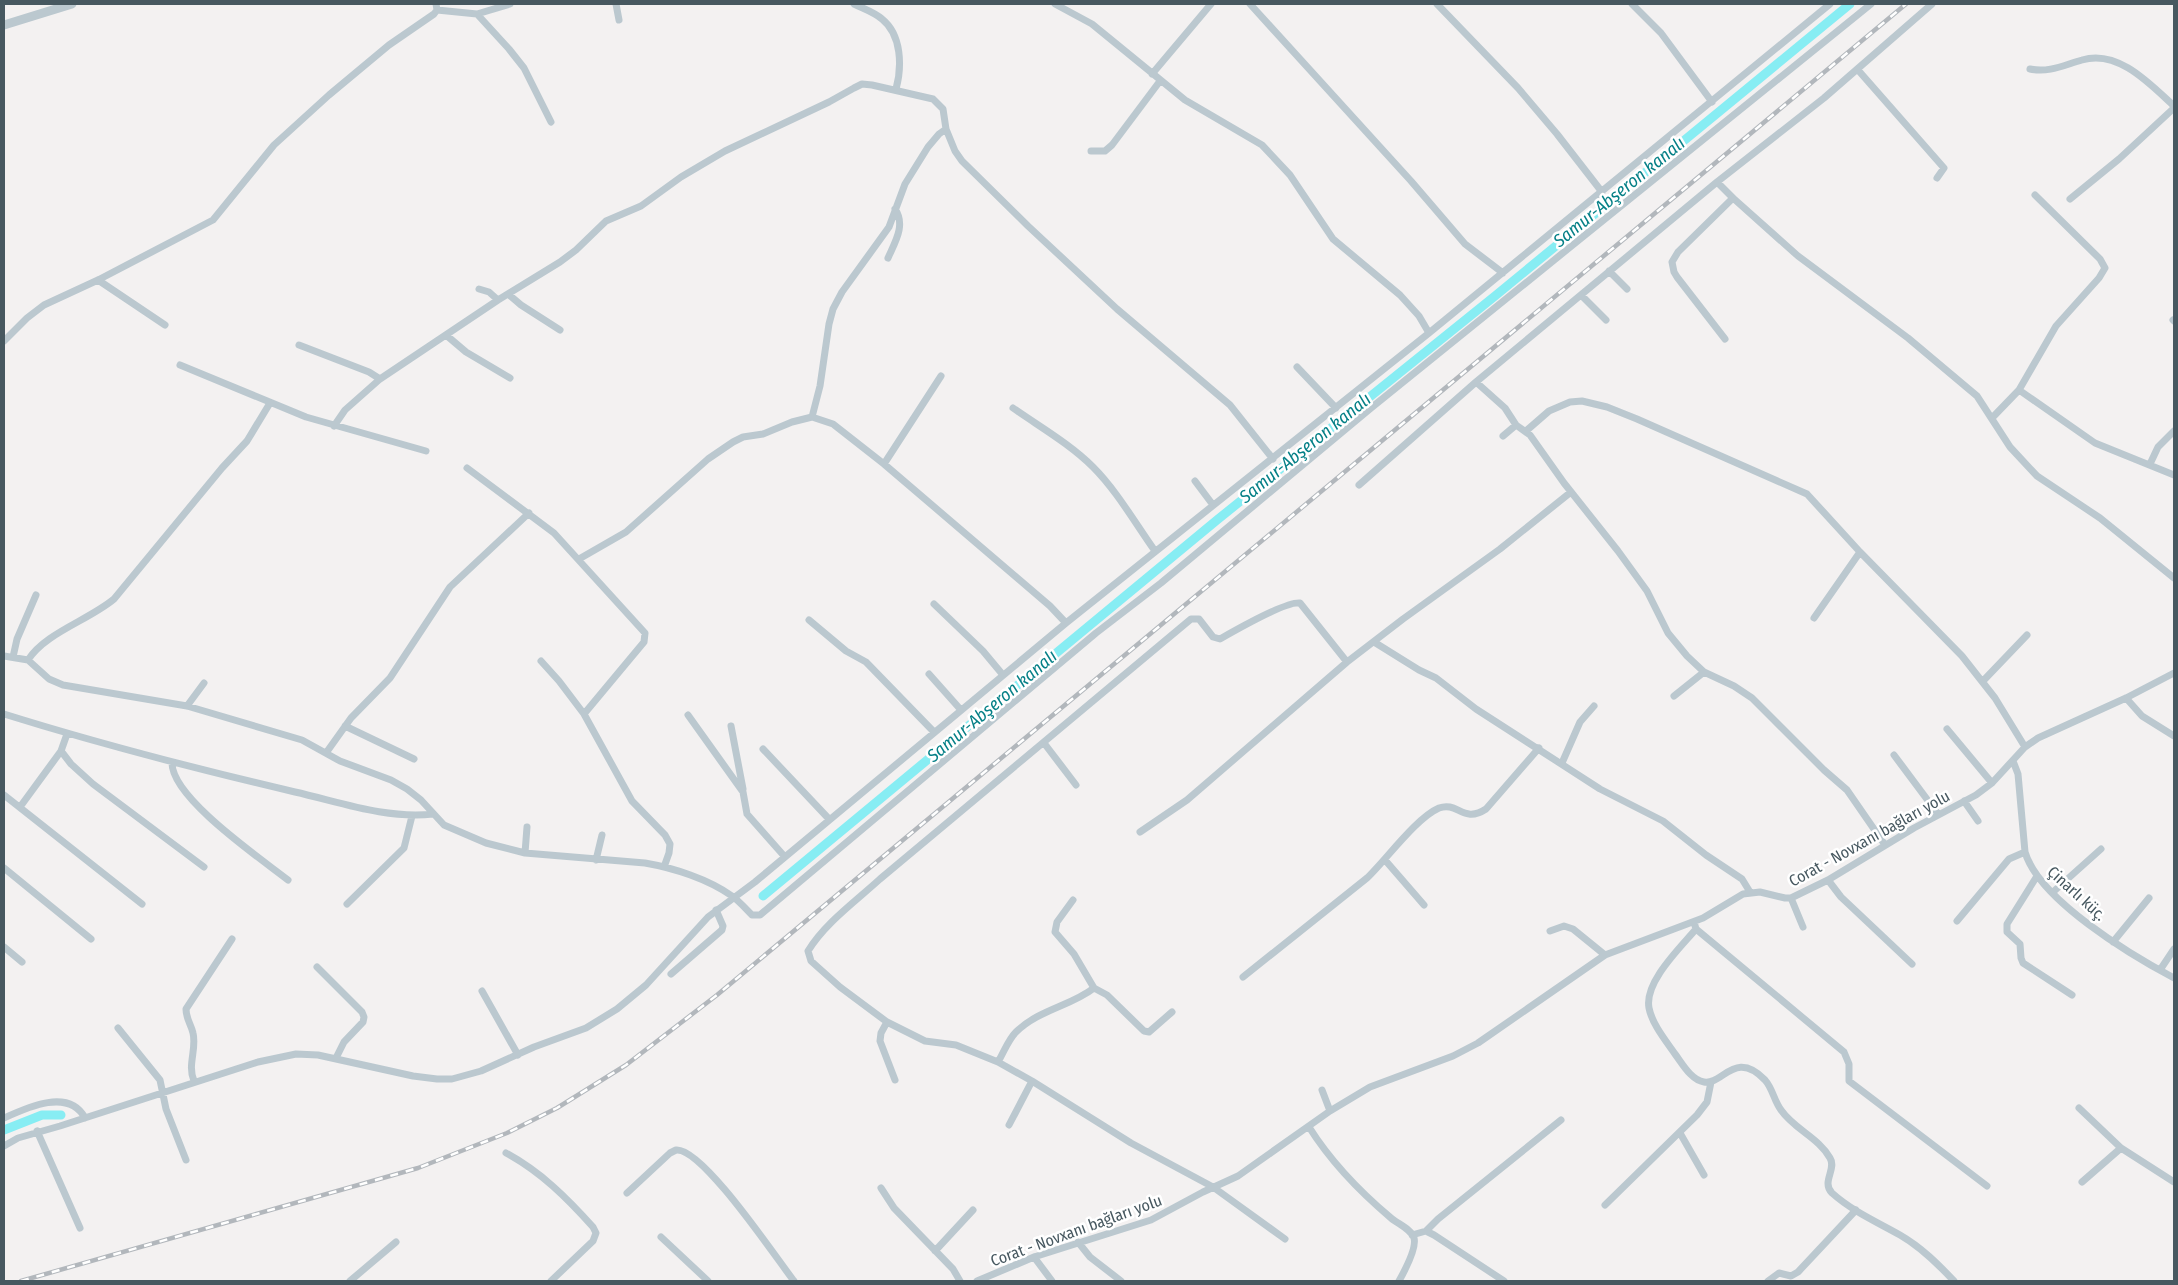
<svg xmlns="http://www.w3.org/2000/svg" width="2178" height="1285" font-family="'Fira Sans Condensed',sans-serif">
  <rect width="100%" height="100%" fill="#f3f1f1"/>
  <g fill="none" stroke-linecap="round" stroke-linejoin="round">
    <path stroke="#87edf3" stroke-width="9" d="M 763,896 L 1217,520 L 1495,296 L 1850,4
      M 4,1130 L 42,1115 L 61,1115"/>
    <path stroke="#bbc8cf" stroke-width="7" d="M 616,4 L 619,20
      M 854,4 C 864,9 874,12 882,19 C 902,35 902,67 896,89
      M 1055,4 L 1092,24 L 1185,100 L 1262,145 L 1290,175 L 1333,239 L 1400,295 L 1419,316 L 1429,333
      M 1250,4 L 1411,181 L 1465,244 L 1503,273
      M 1437,4 L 1518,88 L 1557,134 L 1602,192
      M 1632,4 L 1661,33 L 1712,102
      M 437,10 L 477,14 L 509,49 L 524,68 L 551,122
      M 477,14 L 510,4
      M 2030,69 C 2049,73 2064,65 2082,60 C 2118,49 2150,84 2174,106
      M 1858,70 L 1944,168 L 1937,178
      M 1152,74 L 1211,4
      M 1091,151 L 1105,151 L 1112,145 L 1160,81
      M 1717,182 L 1733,198 L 1798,256 L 1908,338 L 1977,396 L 2010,447 L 2037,476 L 2100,518 L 2174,578
      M 2070,199 L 2119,159 L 2174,108
      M 888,258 C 895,242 906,225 895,209
      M 1609,271 L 1627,289
      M 98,280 L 165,325
      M 479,289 L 489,292 L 498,300
      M 508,294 L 521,305 L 560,330
      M 1581,295 L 1606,320
      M 2173,320 L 2174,321
      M 446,335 L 466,352 L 510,378
      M 1725,339 L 1677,277 L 1674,272 L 1672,262 L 1678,252 L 1733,198
      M 4,341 L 27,318 L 44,305 L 98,280 L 213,220 L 274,145 L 329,95 L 389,45 L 434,14 L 437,10 L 436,4
      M 299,345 L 369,372 L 380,379
      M 180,365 L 306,417 L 426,451
      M 1297,367 L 1336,408
      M 2019,390 L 2095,443 L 2174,475
      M 1013,408 C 1040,427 1070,444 1093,467 C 1117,491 1135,523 1155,551
      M 812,417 L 820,386 L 829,324 L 833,309 L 842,292 L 889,227 L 905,184 L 928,147 L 939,134 L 946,129
      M 1992,418 L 2019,390 L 2056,326 L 2099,278 L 2105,268 L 2100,259 L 2035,195
      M 1516,425 L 1505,408 L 1476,382 L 1717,182 L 1824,98 L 1932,4
      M 334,426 L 345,410 L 380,379 L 498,300 L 560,262 L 576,250 L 606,221 L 641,206 L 681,177 L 725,151 L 829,102 L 854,88 L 862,84 L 872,85 L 933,99 L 943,109 L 946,129 L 955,151 L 962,161 L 1028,226 L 1117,309 L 1230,405 L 1273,459
      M 1526,431 L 1549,411 L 1570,402 L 1582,401 L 1607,407 L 1637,419 L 1807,494 L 1860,552 L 1962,656 L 1995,698 L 2025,747
      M 1503,436 L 1516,425 L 1530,435 L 1564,483 L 1618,551 L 1647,591 L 1668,633 L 1687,656 L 1704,672 L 1734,686 L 1752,698 L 1824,770 L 1847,790 L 1885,845
      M 884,464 L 941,376
      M 2150,464 L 2158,447 L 2174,431
      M 467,468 L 554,533 L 645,633 L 644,642 L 584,714
      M 1195,481 L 1213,505
      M 1359,485 L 1476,382
      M 579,559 L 626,532 L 708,459 L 733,442 L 743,437 L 763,434 L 792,422 L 812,417 L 833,424 L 884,464 L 1050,606 L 1066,623
      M 934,604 L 983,651 L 1003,675
      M 1814,618 L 1860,552
      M 809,620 L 846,651 L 866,662 L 934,732
      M 1374,642 L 1419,670 L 1436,678 L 1476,709 L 1600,789 L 1663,821 L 1706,855 L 1742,879 L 1750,892
      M 4,656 L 28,660 L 49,679 L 63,685 L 187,706 L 302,740 L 340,761 L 391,780 L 407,789 L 421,800 L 444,825 L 486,843 L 525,853 L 645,863 C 674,868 708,879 732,896 C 739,901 746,909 752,915 L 760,915 L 1096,633 L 1161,583 L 1371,408 L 1871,4
      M 13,657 L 17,639 L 36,595
      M 28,660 C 45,633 89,620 114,599 L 222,468 L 247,441 L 270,403
      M 541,661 L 559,681 L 584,714 L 632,801 L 665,835 L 670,844 L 669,853 L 664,867
      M 929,674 L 961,710
      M 1983,681 L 2027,635
      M 1674,696 L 1704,672
      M 2126,698 L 2142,716 L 2174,736
      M 187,706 L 204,683
      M 4,714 C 100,744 197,769 295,792 C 340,802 385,819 433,814
      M 688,715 L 743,792 L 747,814 L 785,857
      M 345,726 L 414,759
      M 731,726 L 743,789
      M 1947,729 L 1992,783
      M 67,734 L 61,751 L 71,764 L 93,784 L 204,867
      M 1044,743 L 1076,785
      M 763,749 L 829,819
      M 326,753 L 351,718 L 390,678 L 450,587 L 529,513
      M 1894,755 L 1938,814
      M 2013,761 L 2018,774 L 2025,852 C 2039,900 2131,955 2174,978
      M 172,763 C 172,798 260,858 288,880
      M 1562,763 L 1580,722 L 1594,706
      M 4,795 L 142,904
      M 1964,801 L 1978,821
      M 20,807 L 61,751
      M 1140,832 L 1187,800 L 1347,662 L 1403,619 L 1500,549 L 1571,492
      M 525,853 L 527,827
      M 596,860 L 602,835
      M 1385,860 L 1424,905
      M 4,868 L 91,939
      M 2037,876 L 2007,924 L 2007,932 L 2020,944 L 2021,958 L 2023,963 L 2072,995
      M 1828,880 L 1841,897 L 1912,964
      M 2053,892 L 2101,849
      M 1791,898 L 1803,927
      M 347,904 L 404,848 L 412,816
      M 1957,921 L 2009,859 L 2025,852
      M 1694,922 L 1696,929 C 1681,947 1644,982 1649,1008 C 1652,1024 1666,1041 1675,1054 C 1682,1063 1691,1080 1704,1082 C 1723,1085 1735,1049 1765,1080 C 1773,1089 1774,1101 1781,1110 C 1794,1129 1819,1138 1830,1158 C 1837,1169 1821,1182 1832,1193 C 1852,1211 1877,1222 1900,1235 C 1921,1247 1938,1264 1954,1281
      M 1696,929 L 1844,1052 L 1849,1064 L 1849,1081 L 1987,1186
      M 1550,931 L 1564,926 L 1573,929 L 1605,955
      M 2113,942 L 2149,898
      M 4,947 L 22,962
      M 317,967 L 362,1012 L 364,1017 L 363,1022 L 344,1042 L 336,1058
      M 2160,970 L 2174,949
      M 671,974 L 722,930 L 723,926 L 716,910
      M 1243,977 L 1367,878 C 1386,860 1416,818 1439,808 C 1458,801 1463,824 1486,809 L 1539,748
      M 1094,988 L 1107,995 L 1144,1031 L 1149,1032 L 1172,1012
      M 482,991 L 518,1055
      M 887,1022 L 881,1033 L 880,1041 L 895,1080
      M 118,1028 L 160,1080 L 166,1109 L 186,1160
      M 998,1062 C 1004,1052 1008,1040 1016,1032 C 1038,1010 1071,1006 1094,988 L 1074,954 L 1055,932 L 1057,922 L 1073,900
      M 194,1081 C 187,1065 197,1049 193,1033 C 191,1024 186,1019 186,1009 L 232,939
      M 1322,1090 L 1330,1111
      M 2079,1108 L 2121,1148 L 2174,1182
      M 4,1118 C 28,1107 69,1088 85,1118
      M 1009,1125 L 1032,1081
      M 1309,1127 C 1331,1162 1359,1191 1391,1218 C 1398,1224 1411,1229 1414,1238 C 1417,1248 1404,1272 1399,1281
      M 37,1131 L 80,1228
      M 1680,1133 L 1704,1175
      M 4,1146 L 18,1138 L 60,1126 L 258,1062 L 296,1054 L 318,1055 L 413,1076 L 437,1079 L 452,1079 L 481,1071 L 534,1047 L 586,1028 L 617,1009 L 646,985 L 708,917 L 755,882 L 1066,623 L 1429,333 L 1830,4
      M 506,1153 C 541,1172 567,1198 593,1227 L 596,1233 L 593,1241 L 551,1281
      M 2082,1182 L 2121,1148
      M 881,1188 L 894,1208 L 953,1269 L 960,1281
      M 627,1193 L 670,1153 L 676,1150 C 702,1147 776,1258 794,1281
      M 1605,1205 L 1697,1115 L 1707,1102 L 1711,1082
      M 1426,1231 L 1438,1219 L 1561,1120
      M 1412,1235 L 1426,1231 L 1434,1235 L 1504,1281
      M 661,1237 L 708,1281
      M 1285,1239 L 1213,1187 L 1131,1143 L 1032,1081 L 998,1062 L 956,1045 L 925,1041 L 887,1022 L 840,987 L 811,961 L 808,951 C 825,923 856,901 880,879 L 1191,619 L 1199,619 L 1213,637 L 1220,639 C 1234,631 1287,601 1300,603 L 1347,662
      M 1078,1242 L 1090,1257 L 1121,1281
      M 935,1251 L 973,1210
      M 1034,1257 L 1052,1281
      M 350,1281 L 396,1242
      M 977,1281 L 1034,1257 L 1151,1220 L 1203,1192 L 1238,1176 L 1330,1111 L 1370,1087 L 1453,1056 L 1478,1043 L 1605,955 L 1703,918 L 1743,894 L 1760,892 L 1785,898 L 1791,898 L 1828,880 L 1914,828 L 1976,795 L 1992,783 L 2025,747 L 2038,738 L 2126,698 L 2174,673
      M 1768,1281 L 1779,1273 L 1791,1276 L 1798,1272 L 1856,1210"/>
    <path stroke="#bbc8cf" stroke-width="9" d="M 4,25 L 72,4"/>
    <defs>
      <path id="rail" d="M 21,1281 L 418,1168 L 507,1133 L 557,1108 L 626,1065 L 717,995 L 1906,4"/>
    </defs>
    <use href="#rail" stroke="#b2b7bc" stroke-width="4.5"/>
    <use href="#rail" stroke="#fff" stroke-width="2.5" stroke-dasharray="8" stroke-linecap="butt"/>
  </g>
  <g text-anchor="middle" stroke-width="5" stroke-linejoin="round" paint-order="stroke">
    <g font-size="16" fill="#475860" stroke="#fff">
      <text transform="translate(1869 838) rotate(-29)" y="6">Corat - Novxanı bağları yolu</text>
      <text transform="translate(2077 893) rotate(42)" y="6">Çinarlı küç.</text>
      <text transform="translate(1076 1230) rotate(-20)" y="6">Corat - Novxanı bağları yolu</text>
    </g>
    <g font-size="18" font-style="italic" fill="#068087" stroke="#fff">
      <text transform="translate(1619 192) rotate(-39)" y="6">Samur-Abşeron kanalı</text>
      <text transform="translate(1305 448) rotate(-39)" y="6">Samur-Abşeron kanalı</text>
      <text transform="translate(992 706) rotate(-40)" y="6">Samur-Abşeron kanalı</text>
    </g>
  </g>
  <rect width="2178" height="1285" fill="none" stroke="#475860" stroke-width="10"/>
</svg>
